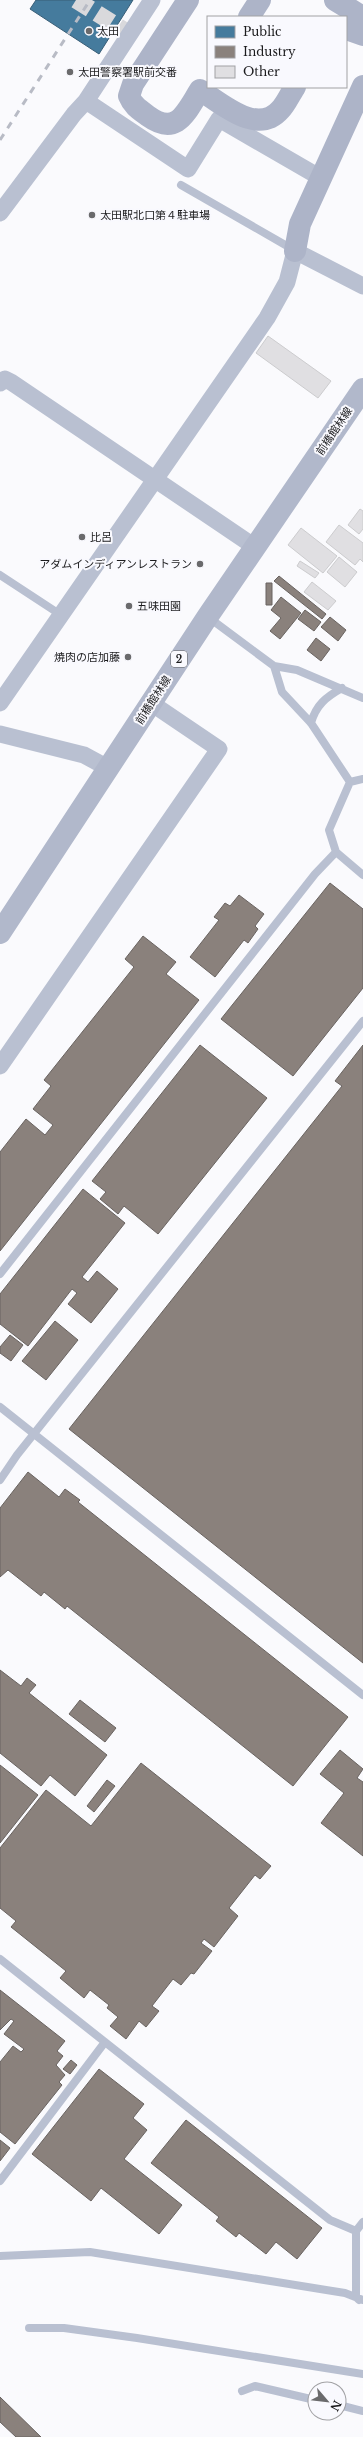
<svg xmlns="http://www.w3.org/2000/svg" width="363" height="2437" font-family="'Libre Baskerville','Noto Sans JP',serif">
  <rect width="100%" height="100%" fill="#fafafd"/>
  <path fill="#457b9d" stroke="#395e77" d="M 36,0 L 133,0 L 99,54 L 30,9 Z"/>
  <path fill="#8a817c" stroke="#696360" d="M 279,576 L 326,614 L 322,619 L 274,581 Z
    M 266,583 L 272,583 L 272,605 L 266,605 Z
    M 281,597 L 301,613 L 280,639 L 270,631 L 281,618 L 271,610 Z
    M 305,610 L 321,622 L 314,631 L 298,619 Z
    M 330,617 L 346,630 L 338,641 L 321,627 Z
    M 316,638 L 330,649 L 321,661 L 307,650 Z
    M 330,883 L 363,909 L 363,988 L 293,1076 L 221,1019 Z
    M 239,895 L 264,914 L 255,926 L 258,929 L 248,943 L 244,940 L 215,977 L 190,957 L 219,920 L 214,917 L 225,903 L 230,906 Z
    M 143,936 L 176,962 L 166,974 L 199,1000 L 0,1251 L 0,1152 L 26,1119 L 45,1135 L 53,1125 L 33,1109 L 51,1086 L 44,1080 L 134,967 L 125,959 Z
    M 200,1045 L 267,1098 L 158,1234 L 124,1206 L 118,1214 L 100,1199 L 106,1192 L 92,1181 Z
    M 363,1045 L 363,1663 L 69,1429 L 342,1086 L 335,1081 Z
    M 83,1189 L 125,1223 L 82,1277 L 88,1282 L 97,1271 L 118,1289 L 91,1323 L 68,1304 L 77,1293 L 72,1289 L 28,1346 L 0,1324 L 0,1294 Z
    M 55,1321 L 78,1340 L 46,1380 L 22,1361 Z
    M 10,1335 L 23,1345 L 11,1361 L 0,1353 L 0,1347 Z
    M 28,1472 L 59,1497 L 65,1489 L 80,1500 L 78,1502 L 348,1717 L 293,1786 L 67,1606 L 65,1609 L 44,1592 L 41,1596 L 8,1570 L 0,1577 L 0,1508 Z
    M 0,1670 L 21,1686 L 27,1678 L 36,1685 L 29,1693 L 107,1755 L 75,1796 L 50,1775 L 41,1786 L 0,1753 Z
    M 80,1700 L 116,1728 L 105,1742 L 69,1714 Z
    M 340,1750 L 363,1769 L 357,1778 L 363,1782 L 363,1856 L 321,1823 L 344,1793 L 320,1774 Z
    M 141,1763 L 271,1866 L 260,1879 L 255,1875 L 229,1908 L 238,1916 L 214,1947 L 204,1939 L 201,1943 L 212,1951 L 194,1974 L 191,1973 L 181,1985 L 173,1979 L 152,2006 L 159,2011 L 146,2027 L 139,2021 L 126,2039 L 110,2026 L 118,2017 L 107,2008 L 109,2005 L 90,1990 L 84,1998 L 60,1978 L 66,1971 L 11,1927 L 16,1921 L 0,1908 L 0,1848 L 46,1790 L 91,1826 Z
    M 0,1765 L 38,1795 L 0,1843 Z
    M 107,1780 L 115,1786 L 94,1812 L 87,1806 Z
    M 0,1990 L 65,2041 L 57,2051 L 63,2056 L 56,2065 L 65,2075 L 59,2082 L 62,2085 L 15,2144 L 0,2132 L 0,2062 L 13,2046 L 21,2052 L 24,2049 L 4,2034 L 14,2021 L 11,2019 L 0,2030 Z
    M 71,2060 L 77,2065 L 70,2074 L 63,2069 Z
    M 99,2069 L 144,2104 L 133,2118 L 147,2130 L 124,2159 L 182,2205 L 159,2234 L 101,2188 L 91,2201 L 32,2154 Z
    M 186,2120 L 322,2228 L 297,2259 L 276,2242 L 266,2254 L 239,2233 L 236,2237 L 216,2221 L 219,2217 L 151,2163 Z
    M 0,2140 L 10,2148 L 0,2161 Z
    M 0,2397 L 41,2437 L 16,2437 L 0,2422 Z"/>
  <path fill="#e0dfe2" stroke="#ccccce" d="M 268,336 L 331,381 L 318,398 L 256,353 Z
    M 360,509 L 363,511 L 363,529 L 359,534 L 348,525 Z
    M 339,525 L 363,543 L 363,562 L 360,559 L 355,565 L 326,542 Z
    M 301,528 L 337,556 L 323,573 L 288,545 Z
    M 339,557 L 357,572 L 345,587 L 327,572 Z
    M 300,561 L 319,573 L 315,578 L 297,566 Z
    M 312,582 L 336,601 L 328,610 L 304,592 Z"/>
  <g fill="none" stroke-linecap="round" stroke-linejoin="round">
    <path stroke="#d9d9dc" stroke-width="17" stroke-dasharray="17 8" stroke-linecap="butt" d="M 76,0 L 130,34"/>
    <path stroke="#b9c0d1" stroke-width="8" d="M 181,185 L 294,250
      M 0,575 L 61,615
      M 208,617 L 274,666 L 297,670 L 363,698
      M 274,666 L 282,692 L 311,723 L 350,782 L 329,830 L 336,852 L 363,875
      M 311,723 C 316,705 326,697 342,688
      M 350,782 L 363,779
      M 0,1274 L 315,874 L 336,852
      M 0,1407 L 363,1695
      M 0,1480 L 17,1455 L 363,1021
      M 0,1959 L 330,2220 L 356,2231
      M 0,2181 L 105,2042
      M 0,2256 L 90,2252 L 345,2293 L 363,2300
      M 359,2300 L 356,2297 L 356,2231 L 363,2222
      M 29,2328 L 64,2328 L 137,2338 L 363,2374
      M 242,2391 L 255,2386 L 315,2400
      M 339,2405 L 363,2411"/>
    <path stroke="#b9c0d1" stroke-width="17" d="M 152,0 L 86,101 L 188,169 L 219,119 L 321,178
      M 0,213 L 74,114 L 86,101
      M 0,383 L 5,379 L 11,382 L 255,547
      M 0,703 L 267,318 L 287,282 L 295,251 L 363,286
      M 0,734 L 84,755 L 108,768
      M 0,1066 L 219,749 L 151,703"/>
    <path stroke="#adb4c8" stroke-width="22" d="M 188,0 L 133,84 L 129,96 C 133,106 140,110 148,116 C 177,137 186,112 200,90 C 221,103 257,136 280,110 C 286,104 290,94 295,87
      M 335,0 L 363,17
      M 249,17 L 260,0
      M 346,29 L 363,35
      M 295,251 L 300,224 L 363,86"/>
    <path stroke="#b1b8cb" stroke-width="22" d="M 0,933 L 208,616 L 363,389"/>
    <path stroke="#b8bbc5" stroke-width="3" stroke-dasharray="7 7" stroke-linecap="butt" d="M 0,140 L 90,0"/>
  </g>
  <g fill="#6a6a6c" stroke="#f9f9fe" stroke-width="1.5">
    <circle cx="89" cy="31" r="4"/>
    <circle cx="70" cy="72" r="4"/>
    <circle cx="92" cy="215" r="4"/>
    <circle cx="82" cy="537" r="4"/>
    <circle cx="200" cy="564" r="4"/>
    <circle cx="129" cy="606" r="4"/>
    <circle cx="128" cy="657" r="4"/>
  </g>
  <g text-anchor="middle" stroke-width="4" stroke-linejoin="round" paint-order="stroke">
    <rect fill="#f9f9fe" stroke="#5e5e61" stroke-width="1" x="171" y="651" width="16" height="16" rx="3"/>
    <g font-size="10" font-weight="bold" fill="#1c1c1e">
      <text x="179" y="663">2</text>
    </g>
    <g font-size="11" fill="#1c1c1e" stroke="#f9f9fe" text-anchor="start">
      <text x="97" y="35">太田</text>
      <text x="78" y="76">太田警察署駅前交番</text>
      <text x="100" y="219">太田駅北口第４駐車場</text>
      <text x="90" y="541">比呂</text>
      <text x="192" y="568" text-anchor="end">アダムインディアンレストラン</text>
      <text x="137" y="610">五味田園</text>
      <text x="120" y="661" text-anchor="end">焼肉の店加藤</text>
    </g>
    <g font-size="11" fill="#1c1c1e" stroke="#f9f9fe">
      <text transform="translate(334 431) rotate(-56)" y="4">前橋館林線</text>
      <text transform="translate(153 700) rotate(-57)" y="4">前橋館林線</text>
    </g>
  </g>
  <rect x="207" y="16" width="140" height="72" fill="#f9f9fe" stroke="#a1a1a4"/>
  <rect x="215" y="26" width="20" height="12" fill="#457b9d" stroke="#a1a1a4"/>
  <text x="243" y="36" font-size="12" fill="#1c1c1e">Public</text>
  <rect x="215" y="46" width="20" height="12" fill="#8a817c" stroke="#a1a1a4"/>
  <text x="243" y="56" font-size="12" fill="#1c1c1e">Industry</text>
  <rect x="215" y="66" width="20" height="12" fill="#e0dfe2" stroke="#a1a1a4"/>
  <text x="243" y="76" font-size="12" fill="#1c1c1e">Other</text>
  <g transform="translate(327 2401) rotate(118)"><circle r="19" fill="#f9f9fe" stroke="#a1a1a4"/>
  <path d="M0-3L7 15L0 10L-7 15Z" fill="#6a6a6c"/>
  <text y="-6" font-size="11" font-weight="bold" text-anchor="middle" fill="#1c1c1e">N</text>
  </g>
</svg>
